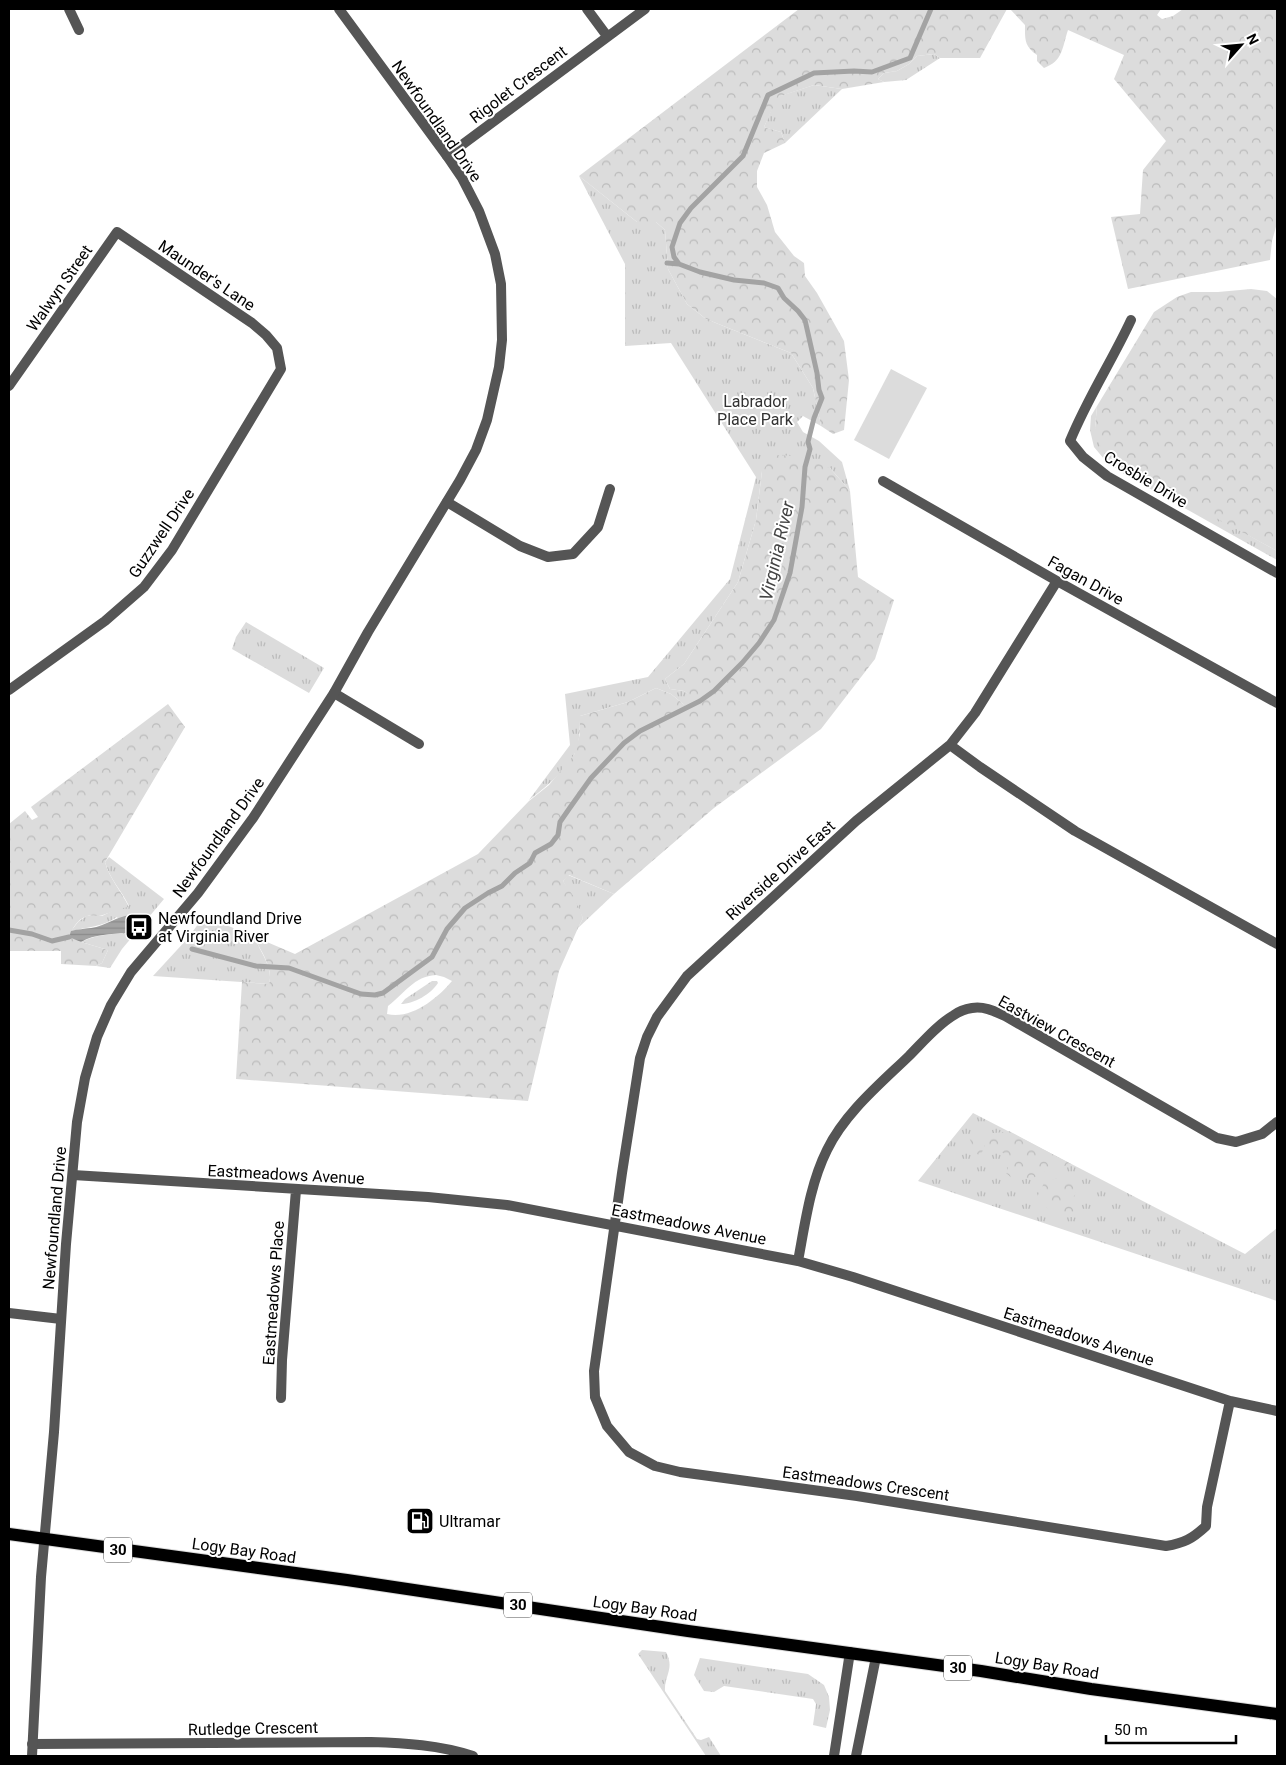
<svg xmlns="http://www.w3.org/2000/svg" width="1286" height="1765" font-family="Roboto,sans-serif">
  <defs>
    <pattern id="grass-tufts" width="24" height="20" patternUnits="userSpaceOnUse" patternTransform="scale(1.25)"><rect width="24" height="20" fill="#dcdcdc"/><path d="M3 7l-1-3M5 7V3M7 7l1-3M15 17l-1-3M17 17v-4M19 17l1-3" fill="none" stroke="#bbb"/></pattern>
    <pattern id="forest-crowns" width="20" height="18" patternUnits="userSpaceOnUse" patternTransform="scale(1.25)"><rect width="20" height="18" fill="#dcdcdc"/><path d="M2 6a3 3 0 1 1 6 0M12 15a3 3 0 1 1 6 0" fill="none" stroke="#bbb"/></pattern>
    <pattern id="water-rules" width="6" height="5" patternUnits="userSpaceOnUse" patternTransform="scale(1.25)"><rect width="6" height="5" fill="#a3a3a3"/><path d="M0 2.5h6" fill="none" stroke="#8b8b8b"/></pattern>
  </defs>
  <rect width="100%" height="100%" fill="#fff"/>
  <path fill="url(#grass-tufts)" d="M 934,54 L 940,58 L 906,80 L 884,82 L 878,79 L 884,73 L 897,71 L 909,64 L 917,56 Z
    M 814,85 L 842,89 L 785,143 L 781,132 L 764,127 L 777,97 Z
    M 579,176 L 637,222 L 656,222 L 665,230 L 668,269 L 687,304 L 706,319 L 791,353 L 813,388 L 821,426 L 803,416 L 797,422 L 803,432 L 819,441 L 842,462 L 850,491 L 830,468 L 762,471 L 756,520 L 738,582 L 684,664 L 665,679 L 670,689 L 684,691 L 700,701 L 687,707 L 671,694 L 656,688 L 628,702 L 580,716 C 580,729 580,744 574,755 C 565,771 544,789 529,800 L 570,745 L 565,694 L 648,677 L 730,579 L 756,477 L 671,343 L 625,346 L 625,264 Z
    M 1097,406 L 1095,428 L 1205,511 L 1277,551 L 1277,560 L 1124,474 L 1104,459 L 1094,447 L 1090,430 L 1091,416 Z
    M 246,622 L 324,668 L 309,693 L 232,649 L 236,637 Z
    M 109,857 L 164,899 L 122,949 L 110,968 L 96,966 L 102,963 L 108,950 L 81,942 C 95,935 111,934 126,933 L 117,917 C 103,927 87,927 71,931 L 78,922 L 86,916 L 102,916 L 118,908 L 129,906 C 122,891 109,878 105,862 Z
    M 568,875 L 614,894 L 578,928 L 583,918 L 563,881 Z
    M 204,916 L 253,936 C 260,950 274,969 269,984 L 153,976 L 188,938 Z
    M 432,981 L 437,981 L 438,983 C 431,994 414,1004 401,1004 L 405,999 Z
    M 973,1113 L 1245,1254 L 1277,1228 L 1277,1301 L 918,1181 Z
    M 642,1650 L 666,1652 C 675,1669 664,1676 665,1691 L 697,1739 L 701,1740 L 709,1737 L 721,1756 L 706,1756 L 638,1654 Z
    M 700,1658 L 808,1674 L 824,1685 L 829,1697 L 830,1710 L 826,1728 L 813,1725 L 816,1704 L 813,1699 L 724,1686 L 714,1692 L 704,1691 L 694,1675 Z"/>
  <path fill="url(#forest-crowns)" fill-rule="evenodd" d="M 799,9 L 1007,9 L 980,58 L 940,58 L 934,54 L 917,56 L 909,64 L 897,71 L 884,73 L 878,79 L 884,82 L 842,89 L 814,85 L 778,97 L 764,127 L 781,132 L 785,143 L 764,153 L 757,171 L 757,187 L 767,205 L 775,232 L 794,256 L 804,263 L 805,276 L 817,293 L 844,341 L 849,380 L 844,430 L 833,434 L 821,426 L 813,388 L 791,353 L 706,319 L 687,304 L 668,269 L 665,230 L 656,222 L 637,222 L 579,176 Z
    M 1010,9 L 1161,9 L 1157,15 L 1162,19 L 1173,16 L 1183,9 L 1277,9 L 1277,223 L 1272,241 L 1270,260 L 1128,289 L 1111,217 L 1140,214 L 1143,170 L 1166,141 L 1114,79 L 1124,55 L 1068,30 C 1062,48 1063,61 1044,68 L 1037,61 L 1037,55 C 1024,46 1025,39 1025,25 Z
    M 1251,289 L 1267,291 L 1277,299 L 1277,551 L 1118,465 L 1102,452 L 1095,428 L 1097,406 L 1154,312 L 1177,297 L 1191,292 L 1218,292 Z
    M 774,455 L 797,456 L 830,468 L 850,491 L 858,577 L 894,600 L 875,659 L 821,729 L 714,808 L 614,894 L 569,875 L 563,881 L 574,897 L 583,918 L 578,928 L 559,971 L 528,1101 L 236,1079 L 242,982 L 269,984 C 274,969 260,949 253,936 L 295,954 L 478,854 L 529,801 L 549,785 L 574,755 L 580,734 L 580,716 L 628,702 L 656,688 L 671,694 L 687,707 L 699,702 L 684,691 L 670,689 L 665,679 L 684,664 L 738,582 L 756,520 L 762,471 ZM 436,975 L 444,977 L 452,981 C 438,998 411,1020 387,1014 L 388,1006 C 404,994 414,976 436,975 Z
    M 168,704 L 185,727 L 105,862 C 109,878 122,892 129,907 C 119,908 112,912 103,915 C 98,917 92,915 87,916 C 78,919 72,928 70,936 L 81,942 L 108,950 L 102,963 L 96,966 L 61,964 L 61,951 L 9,951 L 9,824 L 25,811 L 32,820 L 38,817 L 31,807 Z
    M 1009,1131 L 1071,1164 L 1044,1172 L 1033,1178 L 1014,1180 L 1006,1173 L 1012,1157 L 985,1145 L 980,1157 L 974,1150 L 969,1137 C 982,1132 996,1134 1009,1131 Z
    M 1057,1178 L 1067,1178 L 1075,1183 L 1076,1194 L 1069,1201 L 1080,1217 C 1056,1218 1052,1214 1037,1197 L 1044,1183 Z"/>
  <path fill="#dcdcdc" d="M 891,369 L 927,388 L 889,459 L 854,440 Z"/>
  <path fill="url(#water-rules)" d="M 132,915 L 126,933 C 111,934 95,934 81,942 L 69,937 L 71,931 C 78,929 84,929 91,928 C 106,926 116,916 132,915 Z"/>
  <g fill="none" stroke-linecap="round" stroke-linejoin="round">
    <path stroke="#a3a3a3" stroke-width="5" d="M 667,263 L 679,264
      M 9,930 L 32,934 L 52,941 L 69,937
      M 192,949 L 256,966 L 289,968 L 361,994 L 375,995 L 383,993 L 432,957 L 447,929 L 465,908 L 488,893 L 502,886 L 515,873 L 530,863 L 535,853 L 551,844 L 558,835 L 560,822 L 569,809 L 591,778 L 624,743 L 640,731 L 700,701 L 714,691 L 742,663 L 759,643 L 774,620 L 790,573 L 802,507 L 805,467 L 810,449 L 808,442 L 814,418 L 822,398 L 819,390 L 817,373 L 805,320 L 798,311 L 784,298 L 778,288 L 764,283 L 734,280 L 700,272 L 679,264 L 674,257 L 672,247 L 680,223 L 691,208 L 743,156 L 768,95 L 814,73 L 854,71 L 872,72 L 910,58 L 931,9"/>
    <defs>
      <path id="primary" d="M 9,1534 L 347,1580 L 688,1631 L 981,1671 L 1091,1689 L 1277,1714"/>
    </defs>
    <use href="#primary" stroke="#dbdbdb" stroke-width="14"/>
    <path stroke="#555" stroke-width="10" d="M 69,9 L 79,30
      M 587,9 L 607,36
      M 447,156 L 645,9
      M 1131,320 C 1112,361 1087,399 1070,441 L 1083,457 L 1107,476 L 1277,573
      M 9,386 L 117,232 L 252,323 L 266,335 L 277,348 L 281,369 L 172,550 L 144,587 L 105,621 L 9,690
      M 883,481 L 1057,581 L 1277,703
      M 447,502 L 520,546 L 548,557 L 573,554 L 598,527 L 610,489
      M 1057,581 L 975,713 L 950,745 L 856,821 L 687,976 L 657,1017 L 647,1037 L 640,1058 L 622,1173 L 594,1371 L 595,1397 L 607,1426 L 629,1452 L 655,1466 L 680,1472 L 857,1496 L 1166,1546 C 1184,1543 1192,1539 1206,1526 L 1207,1507 L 1230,1401
      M 334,693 L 419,744
      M 950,745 L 980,767 L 1075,831 L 1277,944
      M 73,1175 L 428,1197 L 507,1205 L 798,1261 L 853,1277 L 1230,1401 L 1277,1411
      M 798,1261 C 805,1224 810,1184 827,1150 C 845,1113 880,1084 909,1056 C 923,1042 937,1025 954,1015 C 958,1012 966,1009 972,1008 C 984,1006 994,1011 1005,1016 L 1217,1138 L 1236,1142 L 1262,1134 L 1277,1122
      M 9,1313 L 61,1319
      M 281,1398 L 282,1360 L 296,1190
      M 32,1744 L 371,1742 C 405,1743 439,1745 473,1756"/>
    <path stroke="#555" stroke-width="10" d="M 32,1756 L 41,1577 L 54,1432 L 66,1244 L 77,1122 L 85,1078 L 97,1037 L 111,1005 L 131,972 L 198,893 L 253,818 L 334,693 L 368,632 L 460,480 L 476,450 L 487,420 L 499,367 L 502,340 L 501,284 L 495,254 L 479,211 L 462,178 L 447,156 L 339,9
      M 834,1756 L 850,1652
      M 856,1756 L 876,1657"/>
    <use href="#primary" stroke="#000" stroke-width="12"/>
  </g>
  <defs>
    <symbol id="bus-square" viewBox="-11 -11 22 22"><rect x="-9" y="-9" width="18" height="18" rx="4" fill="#000" stroke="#fff"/><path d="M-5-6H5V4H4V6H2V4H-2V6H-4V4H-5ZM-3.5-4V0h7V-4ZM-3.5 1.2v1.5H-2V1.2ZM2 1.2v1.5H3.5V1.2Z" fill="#fff"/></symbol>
    <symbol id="fuel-square" viewBox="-11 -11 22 22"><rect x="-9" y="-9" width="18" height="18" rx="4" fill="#000" stroke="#fff"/><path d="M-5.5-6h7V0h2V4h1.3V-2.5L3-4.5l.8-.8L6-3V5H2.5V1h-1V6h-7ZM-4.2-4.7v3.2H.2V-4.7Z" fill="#fff"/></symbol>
  </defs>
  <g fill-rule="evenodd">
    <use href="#bus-square" x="123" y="911" width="32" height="32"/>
    <use href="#fuel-square" x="404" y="1505" width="32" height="32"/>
  </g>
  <g text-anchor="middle" stroke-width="4" stroke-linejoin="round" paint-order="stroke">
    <g fill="#fff" stroke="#4c4c4c" stroke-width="1">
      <rect x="104" y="1537.5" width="28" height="25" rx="4"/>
      <rect x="504" y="1592.5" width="28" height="25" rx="4"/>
      <rect x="944" y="1655.5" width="28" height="25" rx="4"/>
    </g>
    <g font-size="15" font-weight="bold" fill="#000">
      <text x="118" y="1555">30</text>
      <text x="518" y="1610">30</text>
      <text x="958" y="1673">30</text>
    </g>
    <g font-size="16" fill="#000" stroke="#fff">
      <text transform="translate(518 84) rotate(-37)" y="6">Rigolet Crescent</text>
      <text transform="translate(437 121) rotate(55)" y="6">Newfoundland Drive</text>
      <text transform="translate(207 275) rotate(34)" y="6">Maunder's Lane</text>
      <text transform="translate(59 288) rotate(-55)" y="6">Walwyn Street</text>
      <text transform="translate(1146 479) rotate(31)" y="6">Crosbie Drive</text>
      <text transform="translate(161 533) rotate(-56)" y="6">Guzzwell Drive</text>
      <text transform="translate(1086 580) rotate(29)" y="6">Fagan Drive</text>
      <text transform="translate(218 837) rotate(-54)" y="6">Newfoundland Drive</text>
      <text transform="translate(780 870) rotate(-42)" y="6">Riverside Drive East</text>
      <text transform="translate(1057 1031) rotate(29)" y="6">Eastview Crescent</text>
      <text transform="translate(286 1174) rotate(3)" y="6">Eastmeadows Avenue</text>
      <text transform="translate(54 1218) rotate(-85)" y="6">Newfoundland Drive</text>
      <text transform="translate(689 1224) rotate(11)" y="6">Eastmeadows Avenue</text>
      <text transform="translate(273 1293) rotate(-86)" y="6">Eastmeadows Place</text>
      <text transform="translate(1079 1336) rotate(18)" y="6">Eastmeadows Avenue</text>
      <text transform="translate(866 1483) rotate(8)" y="6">Eastmeadows Crescent</text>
      <text transform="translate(244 1550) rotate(8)" y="6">Logy Bay Road</text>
      <text transform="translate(645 1608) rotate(8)" y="6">Logy Bay Road</text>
      <text transform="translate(1047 1665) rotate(9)" y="6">Logy Bay Road</text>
      <text transform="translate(253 1728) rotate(-1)" y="6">Rutledge Crescent</text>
    </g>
    <g font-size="16" fill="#333" stroke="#fff">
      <text x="755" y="407">Labrador<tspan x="755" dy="18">Place Park</tspan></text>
    </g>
    <g font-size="16" fill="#000" stroke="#fff" text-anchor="start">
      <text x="158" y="924">Newfoundland Drive<tspan x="158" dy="18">at Virginia River</tspan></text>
      <text x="439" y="1527">Ultramar</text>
    </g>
    <g font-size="18" font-style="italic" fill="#444" stroke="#fff">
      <text transform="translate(777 551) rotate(-77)" y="6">Virginia River</text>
    </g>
  </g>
  <rect width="1286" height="1765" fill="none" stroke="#000000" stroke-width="20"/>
  <g transform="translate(1241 45) rotate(63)" stroke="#ffffff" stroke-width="4" paint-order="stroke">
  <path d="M0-4L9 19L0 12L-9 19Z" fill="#000000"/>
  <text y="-8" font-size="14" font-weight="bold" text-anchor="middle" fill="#000000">N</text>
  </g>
  <path d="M1106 1735v8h130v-8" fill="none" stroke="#000000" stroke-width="2.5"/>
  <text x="1114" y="1735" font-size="15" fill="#000000" stroke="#ffffff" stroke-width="4" paint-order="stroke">50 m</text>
</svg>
